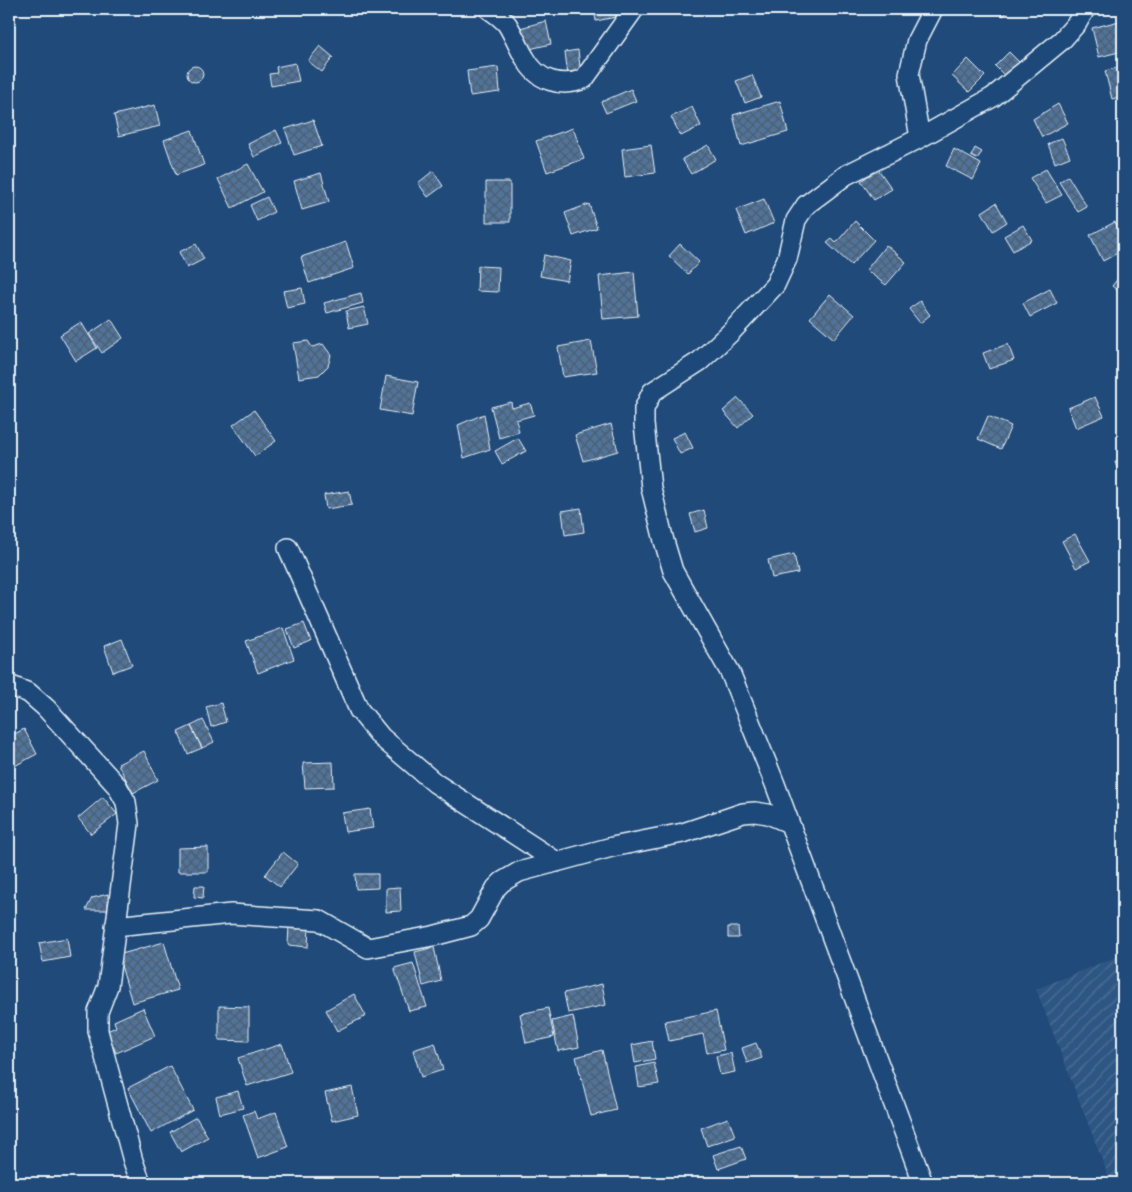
<svg xmlns="http://www.w3.org/2000/svg" width="1132" height="1192" font-family="'Comic Neue',sans-serif">
  <defs>
    <pattern id="industrial-furrows" width="10" height="10" patternUnits="userSpaceOnUse" patternTransform="scale(1.25)"><rect width="10" height="10" fill="#2e5683"/><path d="M-1 1l2-2M0 10L10 0M9 11l2-2" fill="none" stroke="#4c6f95"/></pattern>
    <pattern id="building-cross-hatch" width="8" height="8" patternUnits="userSpaceOnUse" patternTransform="scale(1.25)"><rect width="8" height="8" fill="#517399"/><path d="M0 0l8 8M0 8l8-8" fill="none" stroke="#4c5e72"/></pattern>
  </defs>
  <rect width="100%" height="100%" fill="#1f4a7a"/>
  <filter id="ink" filterUnits="userSpaceOnUse"><feTurbulence type="fractalNoise" baseFrequency=".02" numOctaves="2"/><feDisplacementMap in="SourceGraphic" scale="10" xChannelSelector="R" yChannelSelector="G"/><feConvolveMatrix kernelMatrix="1 2 1 2 8 2 1 2 1" color-interpolation-filters="sRGB"/></filter>
  <g filter="url(#ink)">
    <path fill="url(#industrial-furrows)" d="M 1123,954 L 1123,1183 L 1111,1183 L 1036,989 Z"/>
    <path fill="url(#building-cross-hatch)" stroke="#e8f1f8" d="M 594,9 L 614,9 L 616,17 L 596,21 Z
      M 996,9 L 1011,9 L 1003,16 Z
      M 1123,20 L 1123,51 L 1099,57 L 1092,28 Z
      M 546,21 L 551,44 L 525,50 L 520,28 Z
      M 320,46 L 333,57 L 322,72 L 308,61 Z
      M 578,50 L 581,75 L 568,76 L 565,52 Z
      M 1009,52 L 1020,63 L 1006,77 L 995,66 Z
      M 968,59 L 985,76 L 969,92 L 952,76 Z
      M 295,63 L 299,81 L 271,86 L 269,74 L 277,73 L 276,67 Z
      M187 74a8 8 0 1 1 16 0a8 8 0 1 1-16 0Z
      M 1123,66 L 1123,96 L 1112,99 L 1105,71 Z
      M 498,67 L 500,92 L 470,96 L 467,71 Z
      M 752,75 L 761,97 L 745,103 L 736,81 Z
      M 631,89 L 636,101 L 606,113 L 601,102 Z
      M 780,101 L 788,132 L 741,146 L 733,115 Z
      M 1058,104 L 1068,123 L 1042,137 L 1033,119 Z
      M 155,105 L 160,126 L 119,136 L 114,115 Z
      M 692,107 L 701,126 L 681,136 L 671,117 Z
      M 313,120 L 322,146 L 294,155 L 285,129 Z
      M 573,128 L 584,159 L 547,172 L 536,141 Z
      M 192,130 L 204,165 L 176,175 L 164,140 Z
      M 276,130 L 282,143 L 254,157 L 248,144 Z
      M 1062,138 L 1070,157 L 1055,163 L 1048,144 Z
      M 651,145 L 655,173 L 625,177 L 622,149 Z
      M 708,145 L 716,159 L 691,174 L 682,159 Z
      M 975,148 L 982,152 L 977,159 L 971,156 Z
      M 954,149 L 981,164 L 973,180 L 946,166 Z
      M 248,164 L 263,192 L 232,208 L 218,179 Z
      M 878,169 L 892,189 L 874,200 L 861,181 Z
      M 1046,169 L 1062,195 L 1046,203 L 1030,178 Z
      M 433,171 L 443,186 L 428,197 L 418,183 Z
      M 321,173 L 329,202 L 302,210 L 294,181 Z
      M 1068,176 L 1087,207 L 1078,212 L 1059,182 Z
      M 486,182 L 510,182 L 510,222 L 486,222 Z
      M 9,194 L 16,195 L 13,223 L 9,222 Z
      M 267,197 L 274,212 L 257,221 L 250,205 Z
      M 764,199 L 774,223 L 746,235 L 736,210 Z
      M 996,203 L 1007,222 L 993,231 L 982,212 Z
      M 589,204 L 597,228 L 573,236 L 565,213 Z
      M 855,221 L 874,240 L 851,265 L 827,243 L 832,239 L 836,243 Z
      M 1115,222 L 1123,238 L 1118,240 L 1123,250 L 1103,261 L 1090,235 Z
      M 1023,225 L 1032,240 L 1013,251 L 1004,236 Z
      M 346,242 L 354,268 L 309,283 L 301,257 Z
      M 196,244 L 204,259 L 187,268 L 179,252 Z
      M 680,244 L 699,262 L 688,274 L 669,256 Z
      M 886,245 L 906,262 L 886,285 L 866,270 Z
      M 544,255 L 571,261 L 567,281 L 540,276 Z
      M 478,266 L 499,267 L 498,292 L 477,291 Z
      M 634,272 L 638,316 L 603,319 L 599,276 Z
      M 1123,272 L 1123,292 L 1122,294 L 1112,286 Z
      M 302,288 L 305,304 L 287,308 L 283,291 Z
      M 1050,289 L 1057,303 L 1030,317 L 1023,303 Z
      M 361,293 L 363,303 L 327,313 L 324,303 Z
      M 830,294 L 854,315 L 834,339 L 810,318 Z
      M 920,301 L 930,315 L 920,323 L 909,309 Z
      M 364,307 L 368,324 L 349,328 L 346,311 Z
      M 111,319 L 123,338 L 102,353 L 89,334 Z
      M 81,322 L 97,348 L 76,361 L 60,335 Z
      M 308,341 L 312,347 L 323,344 L 331,355 L 328,366 L 319,375 L 299,378 L 293,343 Z
      M 591,341 L 597,372 L 563,377 L 558,347 Z
      M 1008,344 L 1014,360 L 989,369 L 983,353 Z
      M 386,376 L 418,382 L 412,416 L 380,410 Z
      M 1095,397 L 1104,416 L 1076,428 L 1068,408 Z
      M 738,398 L 753,414 L 738,428 L 723,411 Z
      M 511,402 L 512,408 L 530,403 L 534,415 L 516,420 L 519,432 L 499,438 L 491,407 Z
      M 254,410 L 276,441 L 255,456 L 233,425 Z
      M 484,414 L 490,449 L 464,458 L 458,425 Z
      M 988,416 L 1011,426 L 1001,449 L 978,439 Z
      M 611,424 L 618,451 L 583,461 L 575,435 Z
      M 685,432 L 693,448 L 680,454 L 672,438 Z
      M 518,438 L 526,451 L 502,464 L 495,451 Z
      M 1123,459 L 1123,469 L 1118,471 L 1115,462 Z
      M 349,491 L 352,505 L 326,509 L 324,495 Z
      M 581,508 L 584,532 L 565,535 L 562,511 Z
      M 704,510 L 708,528 L 695,532 L 690,514 Z
      M 1075,534 L 1090,561 L 1076,568 L 1062,541 Z
      M 794,554 L 798,573 L 772,578 L 768,560 Z
      M 304,623 L 311,641 L 294,648 L 287,629 Z
      M 283,628 L 294,659 L 258,673 L 246,641 Z
      M 122,639 L 132,665 L 113,672 L 104,646 Z
      M 221,703 L 226,722 L 211,727 L 206,707 Z
      M 203,720 L 214,742 L 202,748 L 191,726 Z
      M 191,726 L 202,748 L 188,754 L 178,732 Z
      M 24,729 L 37,754 L 9,769 L 9,737 Z
      M 144,751 L 158,780 L 133,793 L 118,764 Z
      M 333,762 L 334,787 L 305,788 L 303,763 Z
      M 103,797 L 117,814 L 91,834 L 78,818 Z
      M 370,809 L 373,828 L 345,832 L 342,813 Z
      M 208,847 L 208,872 L 178,872 L 178,848 Z
      M 283,852 L 298,864 L 280,887 L 265,875 Z
      M 355,874 L 378,874 L 378,888 L 356,889 Z
      M 195,886 L 204,886 L 203,898 L 194,897 Z
      M 400,887 L 401,911 L 386,912 L 386,888 Z
      M 108,894 L 108,910 L 86,910 L 92,898 Z
      M 289,925 L 309,926 L 308,947 L 288,945 Z
      M 728,927 L 738,927 L 739,938 L 728,938 Z
      M 67,938 L 70,957 L 43,962 L 39,943 Z
      M 164,942 L 178,990 L 132,1003 L 118,955 Z
      M 434,947 L 441,981 L 423,986 L 415,952 Z
      M 413,963 L 427,1007 L 409,1011 L 394,968 Z
      M 602,984 L 606,1005 L 568,1013 L 564,993 Z
      M 354,994 L 366,1016 L 337,1031 L 326,1010 Z
      M 219,1006 L 249,1007 L 249,1041 L 219,1040 Z
      M 143,1008 L 155,1036 L 116,1053 L 107,1031 L 116,1027 L 114,1021 Z
      M 548,1008 L 554,1037 L 526,1043 L 520,1014 Z
      M 716,1011 L 724,1050 L 707,1053 L 703,1034 L 669,1041 L 665,1021 Z
      M 573,1016 L 579,1047 L 558,1051 L 552,1021 Z
      M 652,1041 L 655,1059 L 635,1063 L 632,1045 Z
      M 435,1043 L 443,1070 L 421,1077 L 413,1050 Z
      M 756,1043 L 762,1058 L 747,1063 L 742,1048 Z
      M 282,1044 L 291,1072 L 247,1086 L 238,1058 Z
      M 602,1050 L 616,1110 L 591,1116 L 576,1057 Z
      M 731,1053 L 735,1072 L 720,1075 L 716,1056 Z
      M 654,1063 L 659,1084 L 639,1087 L 636,1067 Z
      M 170,1066 L 193,1110 L 151,1133 L 128,1088 Z
      M 352,1087 L 358,1115 L 332,1121 L 325,1093 Z
      M 238,1091 L 243,1108 L 220,1114 L 216,1097 Z
      M 254,1111 L 257,1119 L 276,1112 L 288,1147 L 258,1158 L 243,1115 Z
      M 196,1117 L 208,1137 L 181,1152 L 170,1132 Z
      M 728,1118 L 735,1136 L 707,1146 L 701,1128 Z
      M 741,1146 L 746,1159 L 718,1169 L 713,1155 Z"/>
    <g fill="none" stroke-linecap="round" stroke-linejoin="round">
      <defs>
        <path id="minor" d="M 489,9 C 495,13 502,18 507,24 C 514,35 518,47 525,58 C 537,81 561,88 584,79 L 634,9
          M 920,138 L 909,74 L 917,40 L 933,9
          M 288,548 L 359,710 L 381,737 L 435,783 L 557,862
          M 9,685 L 29,693 L 46,708 L 117,786 L 126,802 L 129,824 L 108,986 L 98,1012 L 98,1031 L 133,1161 L 141,1183
          M 115,926 L 231,914 L 319,920 L 368,948 L 433,936 L 471,926 L 479,919 L 496,888 L 502,882 L 519,872 L 612,847 L 683,833 L 743,813 L 755,812 L 768,814 L 789,823
          M 923,1183 L 775,784 L 730,672 L 673,571 L 664,541 L 651,488 L 644,424 L 644,409 L 652,392 L 700,361 L 731,332 L 775,285 L 787,259 L 796,220 L 806,205 L 846,175 L 920,138 L 993,97 L 1062,40 L 1077,23 L 1085,9"/>
      </defs>
      <use href="#minor" stroke="#e8f1f8" stroke-width="22"/>
      <use href="#minor" stroke="#1f4a7a" stroke-width="19"/>
    </g>
  </g>
  <rect width="1132" height="1192" fill="none" stroke="#1f4a7a" stroke-width="30"/>
  <rect x="15" y="15" width="1102" height="1162" fill="none" stroke="#e8f1f8" stroke-width="2" filter="url(#ink)"/>
</svg>
